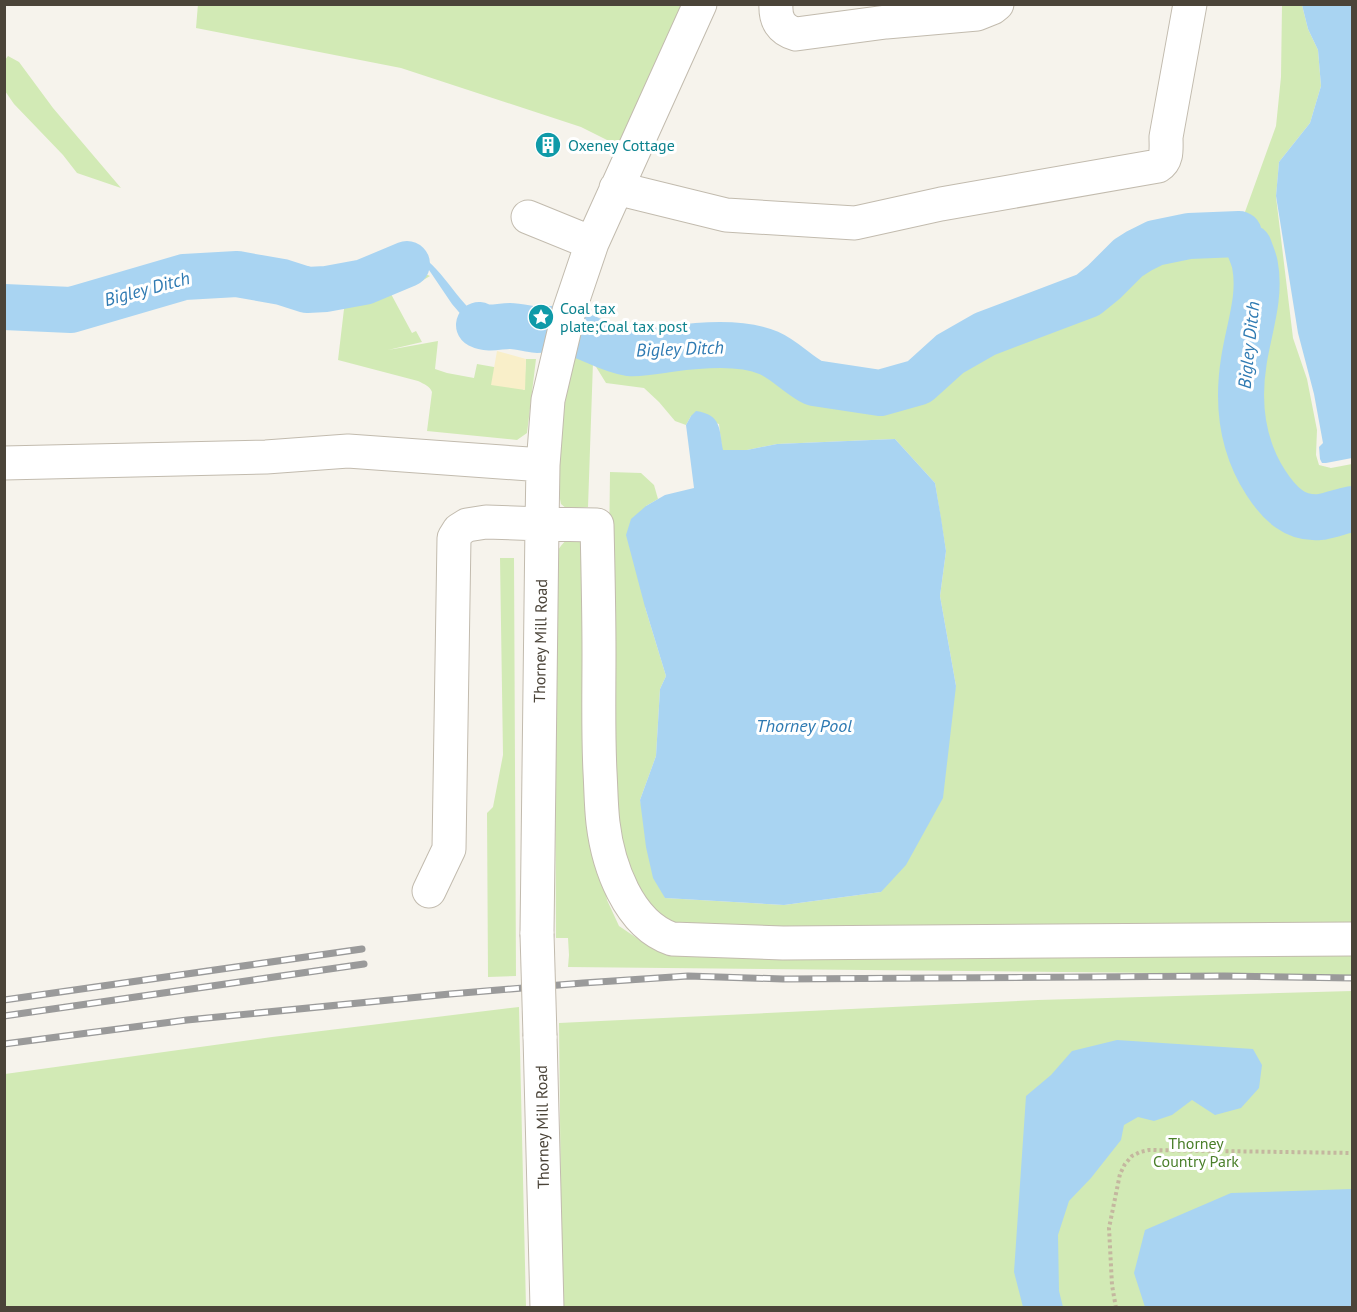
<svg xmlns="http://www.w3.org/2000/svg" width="1357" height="1312" viewBox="0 0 1357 1312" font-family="'PT Sans',sans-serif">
	<rect width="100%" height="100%" fill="#f6f3ec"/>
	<!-- green -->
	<path fill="#d2eab5" d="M 198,4 L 692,5 L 629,151 L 581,127 L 401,68 L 196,28 Z
		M 1282,5 L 1302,5 L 1308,29 L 1318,50 L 1321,86 L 1310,123 L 1279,162 L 1276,197 L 1293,338 L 1307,379 L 1317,430 L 1316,455 L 1319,465 L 1331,468 L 1352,464 L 1352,497 L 1339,505 L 1320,506 L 1295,504 L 1280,488 L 1262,458 L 1245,401 L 1263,285 L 1259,257 L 1241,223 L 1276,126 L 1281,77 Z
		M 8,56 L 19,62 L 53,108 L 121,188 L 77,173 L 63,155 L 14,104 L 5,91 L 5,60 Z
		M 1236,238 L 1246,249 L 1251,265 L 1251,292 L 1237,374 L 1238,426 L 1247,457 L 1270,500 L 1285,513 L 1303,523 L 1325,523 L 1352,514 L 1352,929 L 673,936 L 640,897 L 618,832 L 609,551 L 610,472 L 641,473 L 654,485 L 658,499 L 646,506 L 645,607 L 666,676 L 660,689 L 656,756 L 640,800 L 665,898 L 784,905 L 881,892 L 956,686 L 940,596 L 946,551 L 935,483 L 895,439 L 777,444 L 747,450 L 722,450 L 719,424 L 691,416 L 686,425 L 675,421 L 659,402 L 644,388 L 606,383 L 593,362 L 588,507 L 567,509 L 561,504 L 558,489 L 560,444 L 568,378 L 576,342 L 593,346 L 631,361 L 665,354 L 715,350 L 753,355 L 775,362 L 804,384 L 827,393 L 860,382 L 886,385 L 929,374 L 948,358 L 953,364 L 991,340 L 1084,303 L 1093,298 L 1118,275 L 1174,245 L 1195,243 L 1217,245 Z
		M 413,268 L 430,276 L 415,285 L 412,282 L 391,294 L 412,333 L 416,331 L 422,342 L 388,350 L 438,341 L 435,369 L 447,373 L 474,378 L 477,364 L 494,367 L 524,390 L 526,359 L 536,359 L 527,433 L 517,440 L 427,431 L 432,392 C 430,386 424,384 418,381 L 338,360 L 346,292 L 362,293 L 384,284 L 389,277 Z
		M 573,536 L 585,543 L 597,843 L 607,900 L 619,926 L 656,951 L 1352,945 L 1352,975 L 568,967 L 569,955 L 568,938 L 556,938 L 554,558 C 559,548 562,542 573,536 Z
		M 500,558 L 514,558 L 516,976 L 488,977 L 487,813 L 493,807 L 503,755 Z
		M 1352,991 L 1352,1307 L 562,1307 L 559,1023 L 1038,1000 Z
		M 519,1007 L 526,1307 L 5,1307 L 5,1074 L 272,1037 Z"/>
	<!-- sand -->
	<path fill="#f9efc9" d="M 497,351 L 526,359 L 525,390 L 491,385 Z"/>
	<!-- water -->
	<path fill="#a9d4f2" d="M 1302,5 L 1352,5 L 1352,458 L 1326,463 L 1322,463 L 1320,459 L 1319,447 L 1323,443 L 1314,394 L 1298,333 L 1276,196 L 1279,162 L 1310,123 L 1321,86 L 1318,50 L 1308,29 Z
		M 424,258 C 446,273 467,318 491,322 C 499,324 507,321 515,321 C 526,322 530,325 543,323 L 539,338 L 518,333 L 495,332 L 472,326 L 464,318 L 452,304 L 429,270 L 421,268 L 413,268 L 389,277 L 379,288 L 362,293 L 346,292 L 347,280 L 362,274 L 390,268 L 410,260 Z
		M 696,411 C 722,415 719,429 723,450 L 747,450 L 777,444 L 895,439 L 935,483 L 941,518 L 946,551 L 940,596 L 956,686 L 943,798 L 906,865 L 881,892 L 784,905 L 665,898 L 653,878 L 646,847 L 640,800 L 656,756 L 660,689 L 666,676 L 645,607 L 626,535 L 631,519 L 646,506 L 665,495 L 694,488 L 686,425 L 691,416 Z
		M 1117,1040 L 1253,1049 L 1262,1065 L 1259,1088 L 1241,1108 L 1215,1115 L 1192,1100 L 1172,1115 L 1154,1121 L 1138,1117 L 1124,1125 L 1121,1140 L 1091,1178 L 1069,1201 L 1058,1235 L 1059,1291 L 1063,1307 L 1023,1307 L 1014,1272 L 1026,1096 L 1051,1075 L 1072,1051 Z
		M 1352,1189 L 1352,1307 L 1145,1307 L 1134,1273 L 1145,1230 L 1231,1193 Z"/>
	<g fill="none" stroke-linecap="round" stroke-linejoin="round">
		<!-- stream -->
		<path stroke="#a9d4f2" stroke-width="8" d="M 1239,234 L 1249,247"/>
		<!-- river -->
		<path stroke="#a9d4f2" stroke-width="46" d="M 1249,247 C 1251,253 1254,259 1255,265 C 1261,297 1249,328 1244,360 C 1237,403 1242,446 1266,483 C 1279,503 1295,520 1321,517 C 1332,515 1342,511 1352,509
			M 4,307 L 71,310 L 184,277 L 237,274 L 282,282 L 307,290 L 326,289 L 364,282 L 407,264
			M 479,325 C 489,330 499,326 510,326 C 519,326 528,329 537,330 C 545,330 553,328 560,329 C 584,333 604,349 629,353 C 642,354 656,351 670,349 C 699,345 741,341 769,353 C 785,360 798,375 814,383 L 880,393 L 919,382 L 950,354 L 985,334 L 1088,295 L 1104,282 L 1128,258 L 1139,251 L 1155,243 L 1189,236 L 1239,234"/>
		<!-- minor casing -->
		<g stroke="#c2bbae" stroke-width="35">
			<path id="minor" d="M 776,4 C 775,20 781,30 796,34 L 886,22 L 977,14 L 992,8 L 997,4
				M 616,188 L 726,215 L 855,223 L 941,204 L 1158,166 C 1168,160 1166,148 1166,137 L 1190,4
				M 528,217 L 592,243
				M 4,463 L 266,457 L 348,451 L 543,465
				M 429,891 L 449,849 L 454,538 L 459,530 L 467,525 L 486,522 L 542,524 L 597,525 C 598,568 599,611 599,653 C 599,693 598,733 600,772 C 601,789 601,806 603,823 C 608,865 628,924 672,939 L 783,943 L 1352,939
				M 537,934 L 542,524 L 543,465 L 548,400 L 569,311 L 592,243 L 700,4
				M 540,1036 L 547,1308"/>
		</g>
		<!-- path -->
		<path stroke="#c4b79f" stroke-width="4" stroke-dasharray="3 3" stroke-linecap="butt" d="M 1116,1308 L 1112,1285 L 1109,1228 L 1120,1174 L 1125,1164 L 1132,1156 L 1140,1152 L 1149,1150 L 1352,1153"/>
		<!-- minor -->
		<use href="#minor" stroke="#fff" stroke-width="33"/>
		<!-- rail casing -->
		<g stroke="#9a9a9a" stroke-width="7">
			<path id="rail" d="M 4,1000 L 362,949
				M 4,1016 L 364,964
				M 4,1044 L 187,1020 L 450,994 L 583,983 L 688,976 L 783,979 L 1224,976 L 1352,978"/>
		</g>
		<!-- rail -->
		<use href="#rail" stroke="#fff" stroke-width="4.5" stroke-dasharray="14" stroke-linecap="butt"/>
		<!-- minor-bridge casing -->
		<g stroke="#c2bbae" stroke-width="35" stroke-linecap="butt">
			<path id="minor-bridge" d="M 537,934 L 540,1036"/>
		</g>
		<!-- minor-bridge -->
		<use href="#minor-bridge" stroke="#fff" stroke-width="33"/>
	</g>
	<!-- icons -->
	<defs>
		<g id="building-disc" transform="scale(1.35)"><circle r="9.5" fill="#0f9aa8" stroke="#fff"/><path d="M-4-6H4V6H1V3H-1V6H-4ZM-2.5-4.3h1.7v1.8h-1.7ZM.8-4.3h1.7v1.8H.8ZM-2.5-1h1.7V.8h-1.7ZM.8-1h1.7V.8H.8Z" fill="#fff"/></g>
		<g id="sight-disc" transform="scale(1.35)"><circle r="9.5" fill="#0f9aa8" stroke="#fff"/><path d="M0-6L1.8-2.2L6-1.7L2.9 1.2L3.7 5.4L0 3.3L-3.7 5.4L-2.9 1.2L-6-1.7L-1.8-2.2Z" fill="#fff"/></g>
	</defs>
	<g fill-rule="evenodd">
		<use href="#building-disc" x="548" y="145"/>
		<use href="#sight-disc" x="541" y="317"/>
	</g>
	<g text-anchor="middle" stroke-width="6" stroke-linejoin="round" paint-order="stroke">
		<!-- culture labels -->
		<g font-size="16" fill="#0d838f" stroke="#fff" text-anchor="start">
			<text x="568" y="151">Oxeney Cottage</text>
			<text x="560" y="314">Coal tax<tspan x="560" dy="18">plate;Coal tax post</tspan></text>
		</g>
		<!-- street labels -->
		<g font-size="16" fill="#4b4439" stroke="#fff">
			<text transform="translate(540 641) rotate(-89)" y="6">Thorney Mill Road</text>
			<text transform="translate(542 1127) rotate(-91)" y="6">Thorney Mill Road</text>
		</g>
		<!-- park labels -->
		<g font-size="16" fill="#4a7f2a" stroke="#fff">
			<text x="1196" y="1149">Thorney<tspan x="1196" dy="18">Country Park</tspan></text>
		</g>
		<!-- water labels -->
		<g font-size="18" font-style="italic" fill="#2e7ab2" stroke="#fff">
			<text transform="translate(147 289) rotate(-15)" y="6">Bigley Ditch</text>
			<text transform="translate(1249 345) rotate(-84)" y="6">Bigley Ditch</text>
			<text transform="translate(680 349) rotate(-2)" y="6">Bigley Ditch</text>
			<text x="804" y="732">Thorney Pool</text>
		</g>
	</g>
	<!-- border -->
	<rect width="1357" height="1312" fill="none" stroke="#4b4439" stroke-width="12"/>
</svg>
